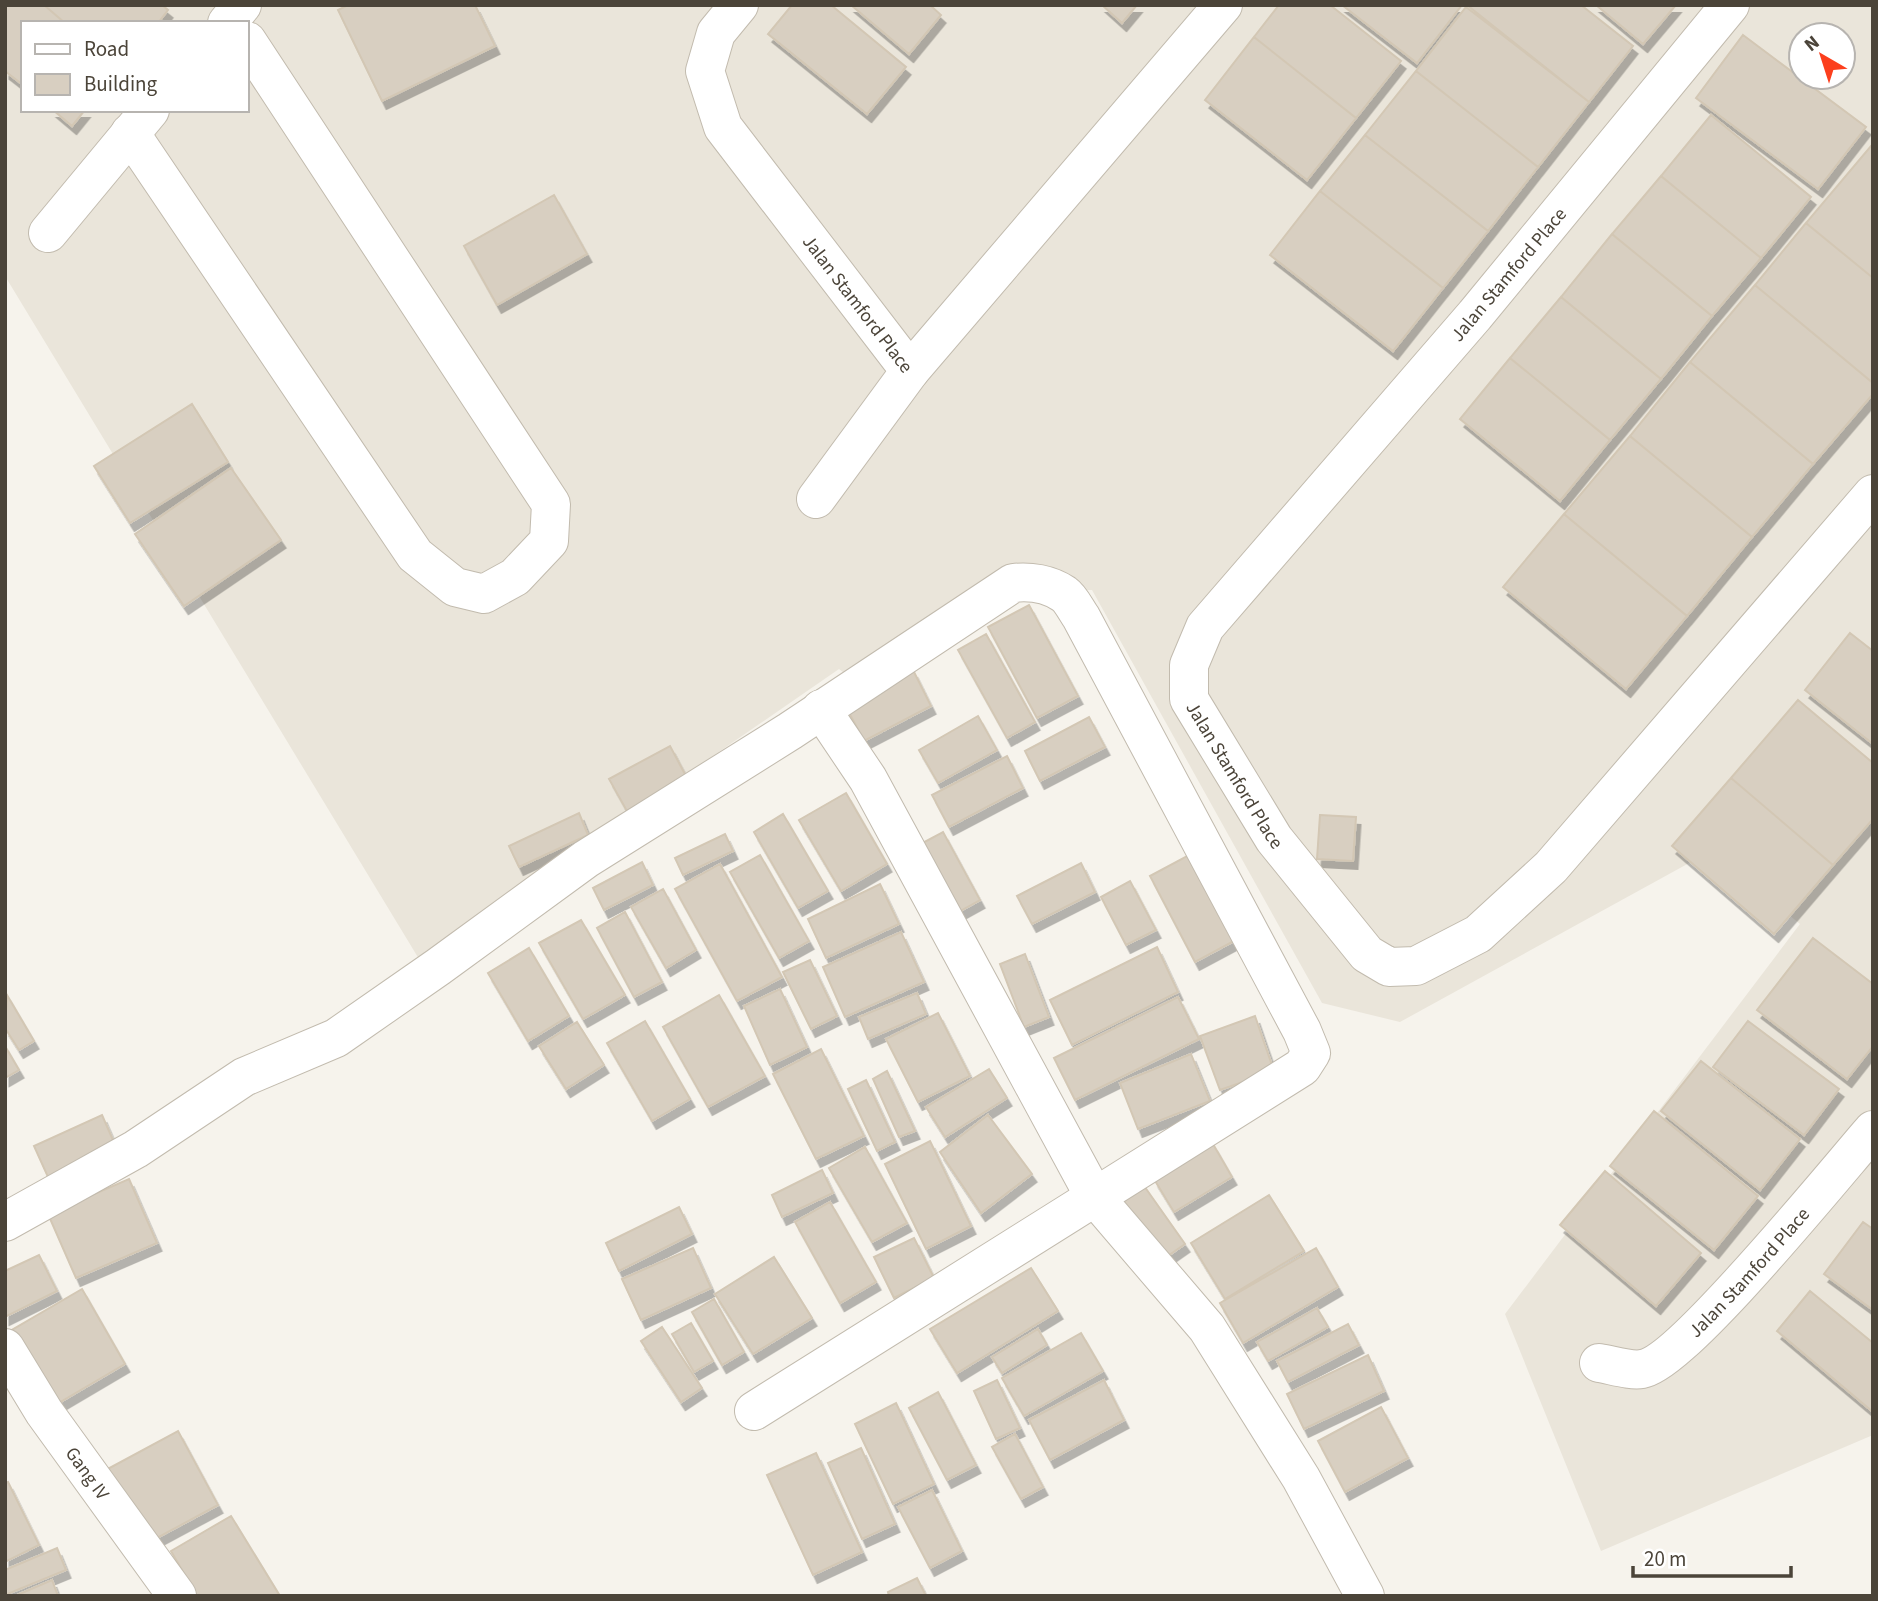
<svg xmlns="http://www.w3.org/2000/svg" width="1878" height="1601" viewBox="0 0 1878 1601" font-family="'Source Sans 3',sans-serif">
	<defs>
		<filter id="shadow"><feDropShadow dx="4.5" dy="8" stdDeviation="0" flood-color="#0004"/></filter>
	</defs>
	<rect width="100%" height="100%" fill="#f6f3ec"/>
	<!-- residential -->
	<path fill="#eae5da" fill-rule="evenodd" d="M 5,5 L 1873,5 L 1873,1435 L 1601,1551 L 1505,1314 L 1800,924 L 1711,851 L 1400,1022 L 1322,1003 L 1092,590 L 1010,591 L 867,691 L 839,669 L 419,959 L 5,276 ZM 23,23 L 247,23 L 247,110 L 23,110 ZM 1801,35 L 1843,35 L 1843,77 L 1801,77 Z"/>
	<!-- building -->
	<path fill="#d8cfc1" stroke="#d3c7b4" stroke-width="2" filter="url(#shadow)" d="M 5,5 L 44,5 L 65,23 L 23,23 L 23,85 L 5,71 Z
		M 44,5 L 162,5 L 168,10 L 158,23 L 65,23 Z
		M 348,5 L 475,5 L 495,46 L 382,101 L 338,10 Z
		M 792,5 L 831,5 L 906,67 L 867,114 L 768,34 Z
		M 851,5 L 930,5 L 941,15 L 909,54 Z
		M 1102,5 L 1137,5 L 1122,23 Z
		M 1279,5 L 1330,5 L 1401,61 L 1356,118 L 1254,37 Z
		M 1342,5 L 1462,5 L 1417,63 Z
		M 1467,5 L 1581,5 L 1633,46 L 1589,102 Z
		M 1596,5 L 1676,5 L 1643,44 Z
		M 1466,7 L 1589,102 L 1538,167 L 1416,71 Z
		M 1743,35 L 1866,127 L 1818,189 L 1696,98 Z
		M 1254,37 L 1356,118 L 1307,180 L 1205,100 Z
		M 1416,71 L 1538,167 L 1488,231 L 1365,135 Z
		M 53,110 L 85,110 L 72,126 Z
		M 1711,115 L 1811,197 L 1761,258 L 1661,176 Z
		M 1365,135 L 1488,231 L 1443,288 L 1320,191 Z
		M 1871,146 L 1873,147 L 1873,278 L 1806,223 Z
		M 1661,176 L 1761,258 L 1712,316 L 1612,234 Z
		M 1320,191 L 1443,288 L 1393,351 L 1270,255 Z
		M 554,195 L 587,254 L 497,305 L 464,246 Z
		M 1806,223 L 1873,278 L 1873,383 L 1755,285 Z
		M 1612,234 L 1712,316 L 1661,379 L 1561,297 Z
		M 1755,285 L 1873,383 L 1873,394 L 1813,464 L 1690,362 Z
		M 1561,297 L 1661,379 L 1610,440 L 1510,358 Z
		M 1510,358 L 1610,440 L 1560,501 L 1460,419 Z
		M 1690,362 L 1813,464 L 1752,537 L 1630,436 Z
		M 192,404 L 228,462 L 130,523 L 94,466 Z
		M 1630,436 L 1752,537 L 1687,616 L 1564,514 Z
		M 231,468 L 281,540 L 184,606 L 135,534 Z
		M 1564,514 L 1687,616 L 1626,689 L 1503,587 Z
		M 1029,605 L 1078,696 L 1037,718 L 988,627 Z
		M 1850,633 L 1873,651 L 1873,744 L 1805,690 Z
		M 986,634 L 1035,722 L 1007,738 L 958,650 Z
		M 913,670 L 931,706 L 864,741 L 845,705 Z
		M 1798,700 L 1873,763 L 1873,819 L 1833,865 L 1731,778 Z
		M 978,716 L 997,750 L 938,783 L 919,750 Z
		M 1089,717 L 1105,747 L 1040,781 L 1025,751 Z
		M 670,746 L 687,778 L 627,811 L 609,779 Z
		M 1007,756 L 1023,788 L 949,827 L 932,795 Z
		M 1731,778 L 1833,865 L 1774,934 L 1672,846 Z
		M 846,793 L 887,864 L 841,891 L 799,820 Z
		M 579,813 L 588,835 L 519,867 L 509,846 Z
		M 783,814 L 828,891 L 798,908 L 754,832 Z
		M 1320,815 L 1356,817 L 1353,861 L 1317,859 Z
		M 943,832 L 980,900 L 955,914 L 917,846 Z
		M 725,834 L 733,851 L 683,875 L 675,858 Z
		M 760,855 L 809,941 L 779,958 L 730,872 Z
		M 1189,855 L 1234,941 L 1195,962 L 1150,876 Z
		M 642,862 L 653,885 L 604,910 L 593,888 Z
		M 1081,863 L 1095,892 L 1032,924 L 1017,896 Z
		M 720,864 L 782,977 L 737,1001 L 675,889 Z
		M 1130,881 L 1156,930 L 1126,945 L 1101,897 Z
		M 880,884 L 899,924 L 826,958 L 808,919 Z
		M 663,889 L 696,950 L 666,968 L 631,907 Z
		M 625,912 L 662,982 L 634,997 L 597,928 Z
		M 581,920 L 625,995 L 583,1019 L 539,943 Z
		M 901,932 L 924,982 L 845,1017 L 823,967 Z
		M 1813,938 L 1873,984 L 1873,1046 L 1847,1079 L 1757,1010 Z
		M 1157,947 L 1178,992 L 1072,1045 L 1050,1000 Z
		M 529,948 L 569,1016 L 528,1041 L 488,973 Z
		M 1025,954 L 1049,1017 L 1024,1027 L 1000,964 Z
		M 810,960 L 837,1016 L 811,1029 L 783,972 Z
		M 780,989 L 807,1047 L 770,1065 L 744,1006 Z
		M 917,993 L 926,1014 L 868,1039 L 859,1017 Z
		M 7,995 L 34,1041 L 19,1050 L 5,1028 Z
		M 719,995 L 765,1076 L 708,1107 L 663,1027 Z
		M 1178,997 L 1199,1039 L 1075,1100 L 1054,1058 Z
		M 938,1013 L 970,1076 L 918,1102 L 886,1039 Z
		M 1255,1016 L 1274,1071 L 1220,1090 L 1200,1036 Z
		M 645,1021 L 690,1099 L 652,1121 L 607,1043 Z
		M 1748,1021 L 1839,1089 L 1804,1135 L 1713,1067 Z
		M 577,1022 L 604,1065 L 566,1089 L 539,1046 Z
		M 5,1046 L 19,1070 L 5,1078 Z
		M 821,1049 L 864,1136 L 816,1159 L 773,1074 Z
		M 1191,1054 L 1210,1101 L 1138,1129 L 1120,1083 Z
		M 1701,1061 L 1800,1139 L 1760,1190 L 1661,1111 Z
		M 989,1069 L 1007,1098 L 945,1137 L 926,1107 Z
		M 887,1071 L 915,1131 L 899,1137 L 873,1079 Z
		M 866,1080 L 895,1142 L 877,1151 L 848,1089 Z
		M 1654,1111 L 1758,1196 L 1714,1250 L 1610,1166 Z
		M 102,1115 L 116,1147 L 48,1177 L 34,1146 Z
		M 988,1115 L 1032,1174 L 981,1213 L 940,1152 Z
		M 930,1141 L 971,1226 L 926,1249 L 885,1164 Z
		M 1213,1144 L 1232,1177 L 1174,1212 L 1154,1179 Z
		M 865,1147 L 907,1223 L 872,1242 L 829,1168 Z
		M 822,1170 L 833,1193 L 782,1217 L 772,1195 Z
		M 1605,1171 L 1701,1253 L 1656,1306 L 1560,1225 Z
		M 129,1179 L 157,1243 L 76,1278 L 48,1214 Z
		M 1142,1183 L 1185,1244 L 1162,1260 L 1120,1199 Z
		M 1269,1195 L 1304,1251 L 1225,1299 L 1191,1243 Z
		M 830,1202 L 876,1282 L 840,1303 L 795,1222 Z
		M 679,1207 L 692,1234 L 619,1271 L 606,1243 Z
		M 1863,1222 L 1873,1229 L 1873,1310 L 1824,1274 Z
		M 914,1238 L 934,1278 L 894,1298 L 874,1257 Z
		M 693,1248 L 711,1288 L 641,1320 L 622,1279 Z
		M 1316,1248 L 1338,1287 L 1243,1343 L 1220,1303 Z
		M 39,1255 L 57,1291 L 5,1317 L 5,1271 Z
		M 774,1257 L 812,1318 L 753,1354 L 715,1294 Z
		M 1031,1268 L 1058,1311 L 957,1373 L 930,1329 Z
		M 82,1289 L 125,1364 L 45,1411 L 5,1334 Z
		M 1810,1291 L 1873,1343 L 1873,1412 L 1777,1331 Z
		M 714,1299 L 744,1352 L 722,1365 L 692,1312 Z
		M 1317,1308 L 1328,1327 L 1268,1361 L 1257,1342 Z
		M 691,1323 L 713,1361 L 694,1372 L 672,1334 Z
		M 1348,1324 L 1359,1345 L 1288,1382 L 1277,1361 Z
		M 662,1327 L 702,1388 L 681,1402 L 641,1341 Z
		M 1038,1329 L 1047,1345 L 1002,1373 L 992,1357 Z
		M 1081,1333 L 1103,1371 L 1024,1416 L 1002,1378 Z
		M 1368,1355 L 1384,1391 L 1304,1429 L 1287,1394 Z
		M 997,1380 L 1020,1428 L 996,1439 L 974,1391 Z
		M 1104,1380 L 1124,1420 L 1050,1460 L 1029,1420 Z
		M 938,1392 L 976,1465 L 947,1480 L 909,1408 Z
		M 896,1403 L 934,1484 L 893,1504 L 855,1424 Z
		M 1381,1407 L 1408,1458 L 1345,1492 L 1318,1441 Z
		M 178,1431 L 218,1505 L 144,1545 L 104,1471 Z
		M 1015,1434 L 1043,1487 L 1021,1499 L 992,1447 Z
		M 861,1448 L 895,1524 L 862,1539 L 828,1463 Z
		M 816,1453 L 862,1552 L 813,1575 L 767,1475 Z
		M 8,1482 L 39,1545 L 5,1562 L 5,1483 Z
		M 932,1490 L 962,1551 L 930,1568 L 898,1507 Z
		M 231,1516 L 280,1596 L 197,1596 L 171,1551 Z
		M 57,1548 L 66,1570 L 5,1595 L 5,1570 Z
		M 917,1578 L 926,1596 L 889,1596 L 888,1592 Z
		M 52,1580 L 58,1596 L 15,1596 Z"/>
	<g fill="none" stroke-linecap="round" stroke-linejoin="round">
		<!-- minor casing -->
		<g stroke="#c2bbae" stroke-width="40">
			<g id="minor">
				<path id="s1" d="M 739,5 L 716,33 L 705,71 L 723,127 L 910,371 L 1223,5"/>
				<path id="s2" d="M 1730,5 L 1475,315 L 1205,627 L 1189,665 L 1189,699 L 1274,839 L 1367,954 L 1389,967 L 1416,966 L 1478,934 L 1551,867 L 1873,494"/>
				<path d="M 227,23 L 242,5"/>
				<path d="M 130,133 L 415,555 L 455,587 L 484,594 L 515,577 L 549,541 L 551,504 L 247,41"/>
				<path d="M 48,233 L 150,110"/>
				<path d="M 816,499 L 910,371"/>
				<path d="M 821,709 L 868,779 L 1094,1196 L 1207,1328 L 1301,1478 L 1365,1596"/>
				<path d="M 5,1222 L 136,1149 L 244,1077 L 336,1038 L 438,967 L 586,859 L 790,731 L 1013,583 C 1030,581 1049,584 1064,594 C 1071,599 1076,610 1081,617 L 1302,1031 L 1311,1053 L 1302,1067 L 754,1411"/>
				<path id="s3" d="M 5,1348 L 44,1412 L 177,1596"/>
				<path id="s4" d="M 1599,1363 C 1612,1365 1630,1371 1642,1369 C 1682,1363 1838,1170 1873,1130"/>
			</g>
		</g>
		<!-- minor -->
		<use href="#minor" stroke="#fff" stroke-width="38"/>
	</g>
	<g text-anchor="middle" stroke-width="5" stroke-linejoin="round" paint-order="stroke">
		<!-- street labels -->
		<g font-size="19" fill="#4b4439" stroke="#fff">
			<text transform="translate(1508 274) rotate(-50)" y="7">Jalan Stamford Place</text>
			<text dy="7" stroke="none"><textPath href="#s1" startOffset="357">Jalan Stamford Place</textPath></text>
			<text dy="7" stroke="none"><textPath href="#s2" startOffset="978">Jalan Stamford Place</textPath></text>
			<text dy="7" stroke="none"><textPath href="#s4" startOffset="189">Jalan Stamford Place</textPath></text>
			<text dy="7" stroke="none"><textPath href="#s3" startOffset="150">Gang IV</textPath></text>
		</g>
	</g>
	<!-- border -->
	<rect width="1878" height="1601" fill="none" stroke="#4b4439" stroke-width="14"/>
	<!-- legend -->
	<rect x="21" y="21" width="228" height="91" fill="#ffffff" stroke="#b7b4b0" stroke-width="2"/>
	<rect x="35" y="44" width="35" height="10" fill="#ffffff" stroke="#b7b4b0" stroke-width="2"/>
	<text x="84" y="56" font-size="21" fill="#4b4439">Road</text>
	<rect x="35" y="74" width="35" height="21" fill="#d8cfc1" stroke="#b7b4b0" stroke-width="2"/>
	<text x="84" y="91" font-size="21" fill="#4b4439">Building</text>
	<!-- north arrow -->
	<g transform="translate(1822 56) rotate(321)"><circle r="33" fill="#ffffff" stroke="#b7b4b0" stroke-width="2"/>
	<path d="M0-5L12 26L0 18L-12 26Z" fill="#fc3f1d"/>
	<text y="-10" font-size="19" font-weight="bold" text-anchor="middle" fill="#4b4439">N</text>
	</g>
	<!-- scale -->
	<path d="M1633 1566v10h158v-10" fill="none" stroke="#4b4439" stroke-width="3.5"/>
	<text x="1644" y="1566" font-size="21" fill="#4b4439" stroke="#ffffff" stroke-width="5" paint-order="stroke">20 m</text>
</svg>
